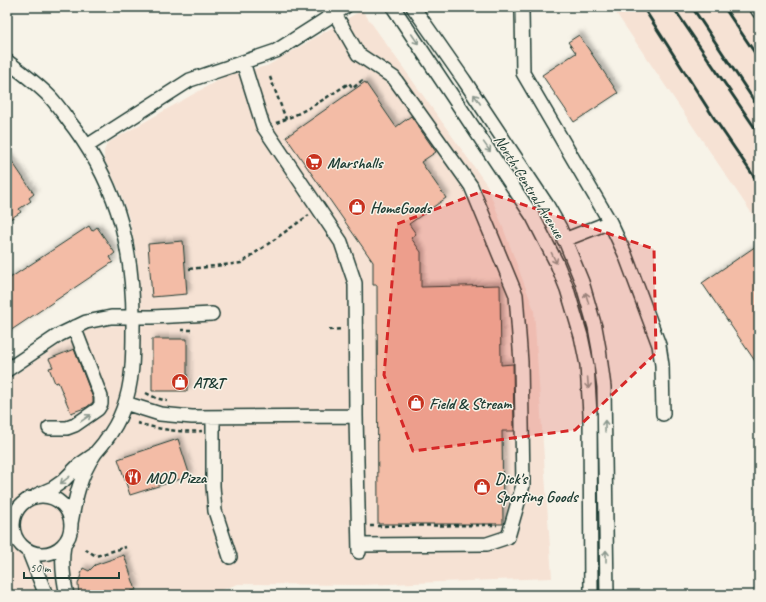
<svg xmlns="http://www.w3.org/2000/svg" width="766" height="602" viewBox="0 0 766 602" font-family="Caveat,sans-serif">
	<defs>
		<filter id="shadow"><feDropShadow dx="3.5" dy="-3.5" stdDeviation="2" flood-color="#0004"/></filter>
	</defs>
	<rect width="100%" height="100%" fill="#f7f3e8"/>
	<filter id="ink" filterUnits="userSpaceOnUse"><feTurbulence type="fractalNoise" baseFrequency=".025" numOctaves="2"/><feDisplacementMap in="SourceGraphic" scale="8" xChannelSelector="R" yChannelSelector="G"/><feConvolveMatrix kernelMatrix="1 2 1 2 8 2 1 2 1" color-interpolation-filters="sRGB"/></filter>
	<g filter="url(#ink)">
		<!-- built -->
		<path fill="#f6e2d4" d="M 612,7 L 759,7 L 759,224 Z
			M 362,10 L 487,185 L 534,310 L 552,578 L 361,585 L 238,584 L 208,595 L 7,595 L 7,380 L 65,341 L 87,330 L 107,326 L 141,324 L 137,257 L 129,218 L 120,192 L 104,159 L 104,151 L 107,144 L 111,141 L 227,75 L 267,66 Z"/>
		<!-- building -->
		<path fill="#f3bca6" stroke="#1f3d34" filter="url(#shadow)" d="M 579,35 L 618,93 L 574,122 L 542,75 L 576,53 L 568,42 Z
			M 365,82 L 396,127 L 411,116 L 436,152 L 421,162 L 446,198 L 409,224 L 416,234 L 411,238 L 421,252 L 421,287 L 500,285 L 501,365 L 513,364 L 514,431 L 502,431 L 503,524 L 378,524 L 377,285 L 373,285 L 373,262 L 286,137 Z
			M 7,154 L 34,194 L 29,198 L 31,201 L 19,209 L 21,212 L 7,221 Z
			M 89,226 L 92,231 L 97,227 L 115,253 L 110,257 L 113,262 L 7,333 L 7,280 Z
			M 183,241 L 187,294 L 152,297 L 148,244 Z
			M 759,244 L 759,367 L 702,283 Z
			M 152,339 L 187,339 L 187,391 L 152,391 Z
			M 74,349 L 93,398 L 93,402 L 87,407 L 71,413 L 58,382 L 55,383 L 49,368 L 53,367 L 49,359 Z
			M 178,439 L 190,476 L 130,495 L 118,459 Z
			M 124,555 L 136,590 L 131,591 L 132,595 L 79,595 L 78,584 L 83,568 L 89,571 L 95,565 Z"/>
		<g fill="none" stroke-linecap="round" stroke-linejoin="round">
			<!-- minor casing -->
			<g stroke="#1f3d34" stroke-width="16">
				<path id="minor" d="M 393,7 L 533,217 L 557,264 L 567,289 L 581,336 L 587,365 L 590,414 L 591,595
					M 413,7 L 464,80 L 547,205 L 560,228 L 582,282 L 595,327 L 599,349 L 604,387 L 607,595
					M 521,7 L 522,11 L 523,73 L 610,222 L 625,254 L 659,345 L 662,365 L 663,414
					M 756,7 L 759,12
					M 335,14 L 358,54 L 394,78 L 471,186 L 516,295 L 521,362 L 523,485 L 508,537 L 487,544 L 359,545
					M 7,61 C 22,73 38,84 51,98 C 60,108 67,119 75,129 C 120,191 134,253 133,328 C 133,355 133,383 123,409 C 119,420 112,432 105,441 C 102,446 97,450 94,455 C 80,475 75,500 71,523
					M 87,146 L 190,80 L 276,51 L 345,7
					M 564,240 L 610,222
					M 7,370 L 59,335 L 86,322 L 111,317 L 152,317 L 212,314
					M 125,403 L 160,414 L 192,417 L 356,416 L 355,283 L 341,242 L 263,126 L 243,62
					M 356,416 L 359,552
					M 213,417 L 213,486 L 215,511 L 230,557
					M 49,428 L 67,428 L 75,425 L 98,409 L 101,404 L 101,397 L 74,327
					M 37,495 L 53,488 L 63,481 L 79,465 L 92,456
					M13 525a29 29 0 1 1 58 0a29 29 0 1 1-58 0Z
					M 64,545 C 61,562 63,578 67,595
					M 29,552 L 46,595"/>
			</g>
			<!-- path -->
			<path stroke="#1f3d34" stroke-width="2.5" stroke-dasharray="4 3" stroke-linecap="butt" d="M 270,77 L 286,119
				M 276,123 C 303,113 325,99 349,83 L 353,88 L 364,79
				M 189,269 L 241,263 L 309,215
				M 181,330 L 191,330
				M 329,330 L 343,329
				M 146,393 L 156,398 L 167,401
				M 137,423 C 158,429 180,433 202,431
				M 370,526 L 497,525
				M 85,549 L 96,556 L 126,547"/>
			<!-- minor -->
			<use href="#minor" stroke="#f7f3e8" stroke-width="13"/>
			<!-- rail -->
			<path stroke="#1f3d34" stroke-width="3" d="M 643,7 L 714,118 L 759,184
				M 673,7 L 759,134
				M 692,7 L 759,108
				M 724,7 L 759,59"/>
		</g>
		<!-- one-way arrows -->
		<defs><path id="oneway-shaft" d="M-6 0H5M1.5-3L5.5 0L1.5 3" fill="none" stroke-width="1.6" stroke-linecap="round" stroke-linejoin="round"/></defs>
		<g stroke="#8b988e">
			<use href="#oneway-shaft" transform="translate(415 39) rotate(56)"/>
			<use href="#oneway-shaft" transform="translate(477 99) rotate(-124)"/>
			<use href="#oneway-shaft" transform="translate(487 147) rotate(55)"/>
			<use href="#oneway-shaft" transform="translate(554 258) rotate(64)"/>
			<use href="#oneway-shaft" transform="translate(587 298) rotate(-107)"/>
			<use href="#oneway-shaft" transform="translate(588 383) rotate(86)"/>
			<use href="#oneway-shaft" transform="translate(86 418) rotate(-35)"/>
			<use href="#oneway-shaft" transform="translate(605 426) rotate(-91)"/>
			<use href="#oneway-shaft" transform="translate(65 480) rotate(142)"/>
			<use href="#oneway-shaft" transform="translate(606 556) rotate(-90)"/>
		</g>
	</g>
	<!-- marked area -->
	<path fill="#d62828" fill-opacity="0.2" stroke="#d62828" stroke-width="3" stroke-dasharray="8 5" stroke-linejoin="round" d="M 483,191 L 654,249 L 656,353 L 575,430 L 413,451 L 384,375 L 397,224 Z"/>
	<!-- icons -->
	<defs>
		<g id="supermarket-disc" transform="scale(0.9)"><circle r="9.5" fill="#c8321e" stroke="#f7f3e8"/><path d="M-6-5.5h2.5l.6 2H6L4.5 2H-2.5L-4.4-4H-6ZM-1.5 3.2a1.3 1.3 0 1 0 .1 0ZM3 3.2a1.3 1.3 0 1 0 .1 0Z" fill="#fff"/></g>
		<g id="shop-disc" transform="scale(0.9)"><circle r="9.5" fill="#c8321e" stroke="#f7f3e8"/><path d="M-5-2.5h2.3a2.7 3.5 0 0 1 5.4 0H5L5.5 6h-11ZM-1.5-2.5h3a1.5 2.3 0 0 0-3 0Z" fill="#fff"/></g>
		<g id="restaurant-disc" transform="scale(0.9)"><circle r="9.5" fill="#c8321e" stroke="#f7f3e8"/><path d="M-5-6h1v4h1v-4h1v4h1v-4h1v5L-1.5 .5V6h-2V.5L-5-1ZM5-6V6H3V1.5H1.5Q1.5-4 5-6Z" fill="#fff"/></g>
	</defs>
	<g fill-rule="evenodd">
		<use href="#supermarket-disc" x="314" y="162"/>
		<use href="#shop-disc" x="357" y="207"/>
		<use href="#shop-disc" x="180" y="382"/>
		<use href="#shop-disc" x="416" y="403"/>
		<use href="#restaurant-disc" x="133" y="477"/>
		<use href="#shop-disc" x="482" y="487"/>
	</g>
	<g text-anchor="middle" stroke-width="3" stroke-linejoin="round" paint-order="stroke">
		<!-- poi labels -->
		<g font-size="16" font-weight="bold" fill="#1f3d34" stroke="#f7f3e8" text-anchor="start">
			<text x="327" y="168">Marshalls</text>
			<text x="370" y="213">HomeGoods</text>
			<text x="193" y="388">AT&amp;T</text>
			<text x="429" y="409">Field &amp; Stream</text>
			<text x="146" y="483">MOD Pizza</text>
			<text x="495" y="484">Dick's<tspan x="495" dy="18">Sporting Goods</tspan></text>
		</g>
		<!-- street labels -->
		<g font-size="16" fill="#1f3d34" stroke="#f7f3e8">
			<text transform="translate(530 186) rotate(58)" y="6">North Central Avenue</text>
		</g>
	</g>
	<!-- margin -->
	<rect width="766" height="602" fill="none" stroke="#f7f3e8" stroke-width="24"/>
	<rect x="12" y="12" width="742" height="578" fill="none" stroke="#1f3d34" stroke-width="1.5" filter="url(#ink)"/>
	<!-- scale -->
	<path d="M24 572v6h95v-6" fill="none" stroke="#1f3d34" stroke-width="2"/>
	<text x="30" y="572" font-size="12" fill="#1f3d34" stroke="#f7f3e8" stroke-width="3" paint-order="stroke">50 m</text>
</svg>
